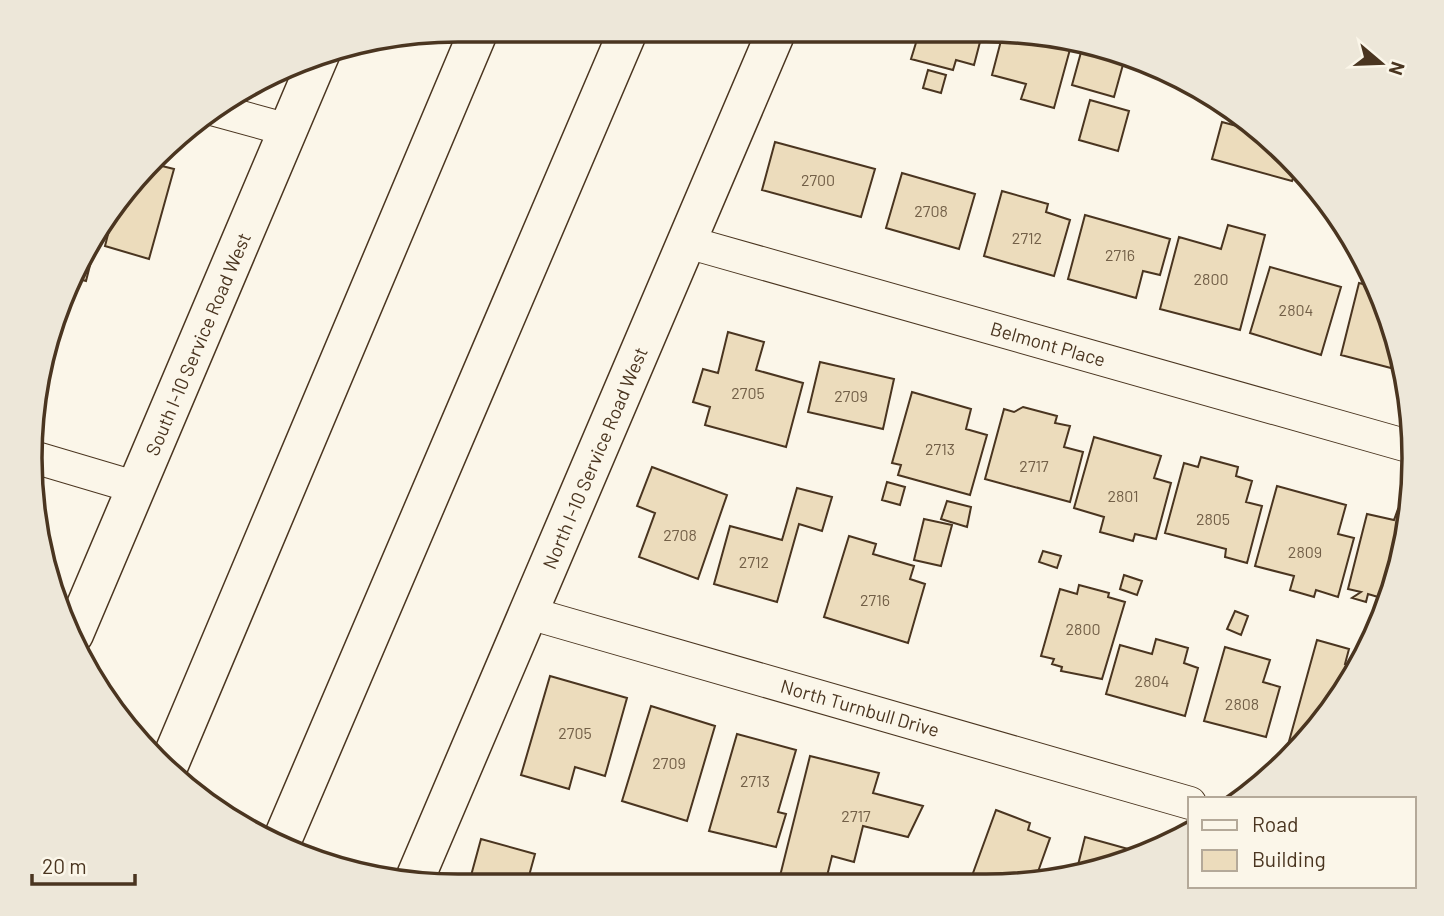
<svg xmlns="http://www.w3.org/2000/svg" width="1444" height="916" viewBox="0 0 1444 916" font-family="Barlow,sans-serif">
	<rect width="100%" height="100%" fill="#fbf6e9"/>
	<!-- building -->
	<path fill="#ecdcbc" stroke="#4a3520" stroke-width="2" d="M 919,33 L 964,33 L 962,38 L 980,42 L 974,65 L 956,60 L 953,70 L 911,59 Z
		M 1003,33 L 1041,33 L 1072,42 L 1054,108 L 1021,99 L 1026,84 L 992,75 Z
		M 1083,45 L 1150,62 L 1150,68 L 1124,61 L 1114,97 L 1072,85 Z
		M 928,70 L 946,75 L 941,93 L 923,88 Z
		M 1090,100 L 1129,111 L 1118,151 L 1079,140 Z
		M 1222,122 L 1259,132 L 1295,173 L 1292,181 L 1212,159 Z
		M 775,142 L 875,169 L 861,217 L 762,190 Z
		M 154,164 L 174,169 L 149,259 L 105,246 L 114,211 L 111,210 L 118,198 Z
		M 902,173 L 975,194 L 959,249 L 886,228 Z
		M 1002,191 L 1048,204 L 1046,212 L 1070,220 L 1054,276 L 984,256 Z
		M 1085,215 L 1170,239 L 1160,275 L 1143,271 L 1136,298 L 1068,279 Z
		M 1228,225 L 1265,235 L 1240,330 L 1160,309 L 1179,237 L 1221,249 Z
		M 98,234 L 86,281 L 75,278 Z
		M 1270,267 L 1341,287 L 1321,355 L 1250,333 Z
		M 1359,283 L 1371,286 L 1396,358 L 1391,368 L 1341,355 Z
		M 728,332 L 764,342 L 756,370 L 803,383 L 786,447 L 705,425 L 710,407 L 693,402 L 703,369 L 718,373 Z
		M 820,362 L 894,379 L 883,429 L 808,412 Z
		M 912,392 L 971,409 L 966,429 L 987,435 L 970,495 L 898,475 L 901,465 L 892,463 Z
		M 1023,407 L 1057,416 L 1055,423 L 1070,426 L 1064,447 L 1083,452 L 1070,502 L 985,479 L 1004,409 L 1014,412 Z
		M 1094,437 L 1161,456 L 1154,478 L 1171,483 L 1156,539 L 1135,534 L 1133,541 L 1100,532 L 1104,517 L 1074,508 Z
		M 1201,457 L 1238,467 L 1236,476 L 1252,481 L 1246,502 L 1262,506 L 1247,563 L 1225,557 L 1226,549 L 1165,533 L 1184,463 L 1198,467 Z
		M 652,467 L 727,495 L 698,579 L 639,557 L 655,513 L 637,506 Z
		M 887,482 L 905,487 L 900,505 L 882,500 Z
		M 1277,486 L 1346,505 L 1338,534 L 1354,538 L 1338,597 L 1316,590 L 1314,597 L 1290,590 L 1294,576 L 1255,566 Z
		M 797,488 L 832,497 L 822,531 L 799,524 L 777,602 L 714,584 L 730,526 L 782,540 Z
		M 947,501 L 971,507 L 967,527 L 941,519 Z
		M 1398,509 L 1403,510 L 1400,569 L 1385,599 L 1368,594 L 1366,602 L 1352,598 L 1361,592 L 1348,589 L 1367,514 L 1394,520 Z
		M 924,519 L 952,525 L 941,566 L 914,560 Z
		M 849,536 L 876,544 L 873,554 L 914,566 L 910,579 L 925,584 L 908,643 L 824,617 Z
		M 1043,551 L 1061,556 L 1057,568 L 1039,562 Z
		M 1124,575 L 1142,581 L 1137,595 L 1120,589 Z
		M 1079,585 L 1109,593 L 1108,597 L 1125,602 L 1102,679 L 1061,671 L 1062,667 L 1052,664 L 1054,659 L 1041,656 L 1060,589 L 1077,594 Z
		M 1235,611 L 1248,616 L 1241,635 L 1227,629 Z
		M 1156,639 L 1188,648 L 1184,663 L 1198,668 L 1185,716 L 1106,694 L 1120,645 L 1152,654 Z
		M 1317,640 L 1349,649 L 1345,664 L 1352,666 L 1326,719 L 1299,748 L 1288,745 Z
		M 1225,647 L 1270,660 L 1263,682 L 1280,687 L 1266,737 L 1204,721 Z
		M 550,676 L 627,698 L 605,776 L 575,767 L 569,789 L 521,775 Z
		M 651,706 L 715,726 L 687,821 L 622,801 Z
		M 737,734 L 796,750 L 778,812 L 786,814 L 776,847 L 709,831 Z
		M 810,756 L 879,773 L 873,793 L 923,806 L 908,837 L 863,826 L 854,862 L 832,856 L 825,884 L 778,884 Z
		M 996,810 L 1030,823 L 1028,830 L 1050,838 L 1035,880 L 1014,885 L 969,884 Z
		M 1085,837 L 1139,852 L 1077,869 Z
		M 481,839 L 535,854 L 527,883 L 469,883 Z"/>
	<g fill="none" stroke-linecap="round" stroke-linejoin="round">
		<!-- street casing -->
		<g stroke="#4a3520" stroke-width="34">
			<path id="street" d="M 212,109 L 288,130
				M 687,242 L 1408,446
				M 30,456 L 138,488
				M 529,613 L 1190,803"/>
		</g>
		<!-- secondary casing -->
		<g stroke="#4a3520" stroke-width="41">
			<path id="secondary" d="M 74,634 L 321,52
				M 413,883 L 776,32"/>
		</g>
		<!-- highway casing -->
		<g stroke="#4a3520" stroke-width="41">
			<path id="highway" d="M 168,767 L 479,30
				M 280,845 L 628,31"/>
		</g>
		<!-- street -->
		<use href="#street" stroke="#fbf6e9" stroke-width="32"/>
		<!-- secondary -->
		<use href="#secondary" stroke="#fbf6e9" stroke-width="38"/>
		<!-- highway -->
		<use href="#highway" stroke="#fbf6e9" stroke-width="38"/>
	</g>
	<g text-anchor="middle" stroke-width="5" stroke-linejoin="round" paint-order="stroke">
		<!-- number labels -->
		<g font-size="16" fill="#725f47">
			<text x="818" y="186">2700</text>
			<text x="931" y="217">2708</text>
			<text x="1027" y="244">2712</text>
			<text x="1120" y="261">2716</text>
			<text x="1211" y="285">2800</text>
			<text x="1296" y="316">2804</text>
			<text x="748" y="399">2705</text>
			<text x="851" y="402">2709</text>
			<text x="940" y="455">2713</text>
			<text x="1034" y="472">2717</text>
			<text x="1123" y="502">2801</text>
			<text x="1213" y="525">2805</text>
			<text x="680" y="541">2708</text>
			<text x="1305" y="558">2809</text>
			<text x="754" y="568">2712</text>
			<text x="875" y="606">2716</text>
			<text x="1083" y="635">2800</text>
			<text x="1152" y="687">2804</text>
			<text x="1242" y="710">2808</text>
			<text x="575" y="739">2705</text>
			<text x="669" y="769">2709</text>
			<text x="755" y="787">2713</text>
			<text x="856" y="822">2717</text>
		</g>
		<!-- street labels -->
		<g font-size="19" fill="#4a3520" stroke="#fbf6e9">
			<text transform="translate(198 344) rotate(-67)" y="7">South I-10 Service Road West</text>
			<text transform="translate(1048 344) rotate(16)" y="7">Belmont Place</text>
			<text transform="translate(595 458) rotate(-67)" y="7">North I-10 Service Road West</text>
			<text transform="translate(860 708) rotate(16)" y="7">North Turnbull Drive</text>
		</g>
	</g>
	<!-- crop -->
	<path d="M0 0H1444V916H0ZM458 42H986A416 416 0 0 1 1402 458V458A416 416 0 0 1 986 874H458A416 416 0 0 1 42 458V458A416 416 0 0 1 458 42Z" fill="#ede7d9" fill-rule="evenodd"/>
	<path fill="none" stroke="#4a3520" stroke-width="3.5" d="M458 42H986A416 416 0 0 1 1402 458V458A416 416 0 0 1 986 874H458A416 416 0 0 1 42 458V458A416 416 0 0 1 458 42Z"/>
	<!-- legend -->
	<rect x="1188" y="797" width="228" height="91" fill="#fbf6e9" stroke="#b4a999" stroke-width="2"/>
	<rect x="1202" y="820" width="35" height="10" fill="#fbf6e9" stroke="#b4a999" stroke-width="2"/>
	<text x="1252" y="832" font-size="21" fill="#4a3520">Road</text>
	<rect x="1202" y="850" width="35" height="21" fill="#ecdcbc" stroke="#b4a999" stroke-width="2"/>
	<text x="1252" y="867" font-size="21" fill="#4a3520">Building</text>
	<!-- north arrow -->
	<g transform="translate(1381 63) rotate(109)" stroke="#fbf6e9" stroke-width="5" paint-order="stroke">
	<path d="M0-5L12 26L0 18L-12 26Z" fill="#4a3520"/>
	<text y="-10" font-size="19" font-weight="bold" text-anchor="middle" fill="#4a3520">N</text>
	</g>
	<!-- scale -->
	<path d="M32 874v10h103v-10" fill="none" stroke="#4a3520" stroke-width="3.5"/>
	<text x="42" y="874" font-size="21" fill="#4a3520" stroke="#fbf6e9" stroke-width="5" paint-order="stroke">20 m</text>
</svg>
